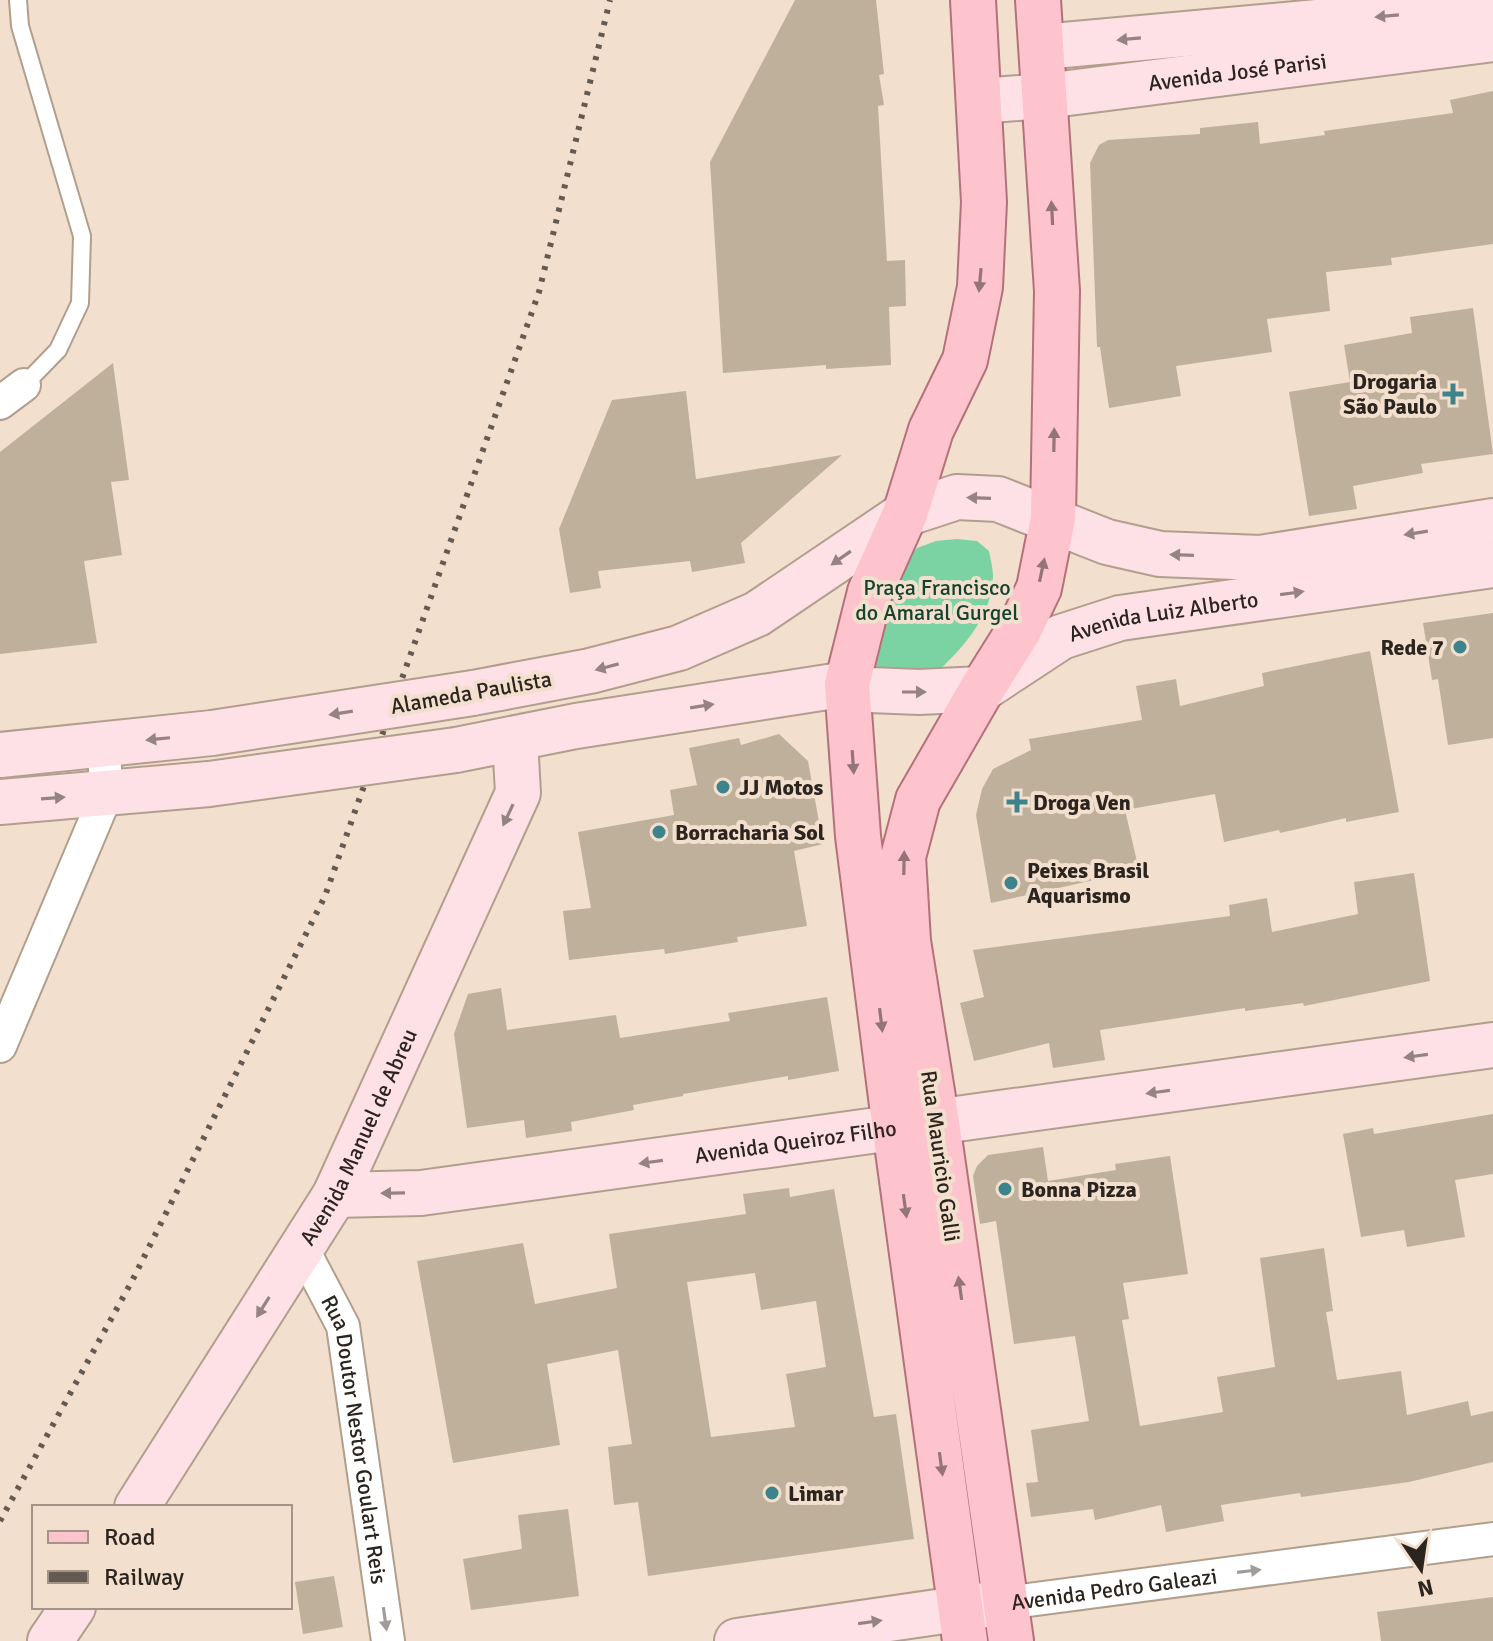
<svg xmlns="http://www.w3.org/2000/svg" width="1493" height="1641" viewBox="0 0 1493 1641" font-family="Signika,sans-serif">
	<rect width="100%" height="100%" fill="#f2dfcd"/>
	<!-- green -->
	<path fill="#7bd3a3" d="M 957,539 L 977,541 L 989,551 C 990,558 993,567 993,576 C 993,618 957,655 928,680 L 873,679 L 866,640 L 906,563 L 917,548 L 936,541 Z"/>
	<!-- building -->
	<path fill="#bfb09c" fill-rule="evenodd" d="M 795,0 L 876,0 L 884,74 L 879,75 L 884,105 L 878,106 L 887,261 L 905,260 L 906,306 L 889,307 L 891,365 L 826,369 L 826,365 L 723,373 L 710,162 Z
		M 1493,91 L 1493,244 L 1391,258 L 1392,265 L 1326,272 L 1330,311 L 1267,319 L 1272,352 L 1176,366 L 1181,396 L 1109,408 L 1100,347 L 1097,347 L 1090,163 L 1099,145 L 1108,140 L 1200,134 L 1200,128 L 1258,122 L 1260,144 L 1325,135 L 1324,131 L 1453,113 L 1450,100 Z
		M 1473,308 L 1493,454 L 1421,464 L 1423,473 L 1353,486 L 1357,509 L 1309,516 L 1289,392 L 1350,382 L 1344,345 L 1412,333 L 1410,317 Z
		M 113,363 L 129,480 L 111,482 L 122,555 L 84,561 L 97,643 L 0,654 L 0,452 Z
		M 686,391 L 696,479 L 842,455 L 741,543 L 745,563 L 692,572 L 690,561 L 598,571 L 601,588 L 570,593 L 559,529 L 612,400 Z
		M 1493,613 L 1493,738 L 1448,745 L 1438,679 L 1432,680 L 1423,623 Z
		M 1370,651 L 1399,812 L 1346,822 L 1346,818 L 1280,833 L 1279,830 L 1224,842 L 1215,794 L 1125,810 L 1139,870 L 991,903 L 976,815 L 982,789 L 993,769 L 1031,750 L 1029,739 L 1142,720 L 1136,686 L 1176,679 L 1180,706 L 1264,686 L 1262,673 Z
		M 779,734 L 808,761 L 823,844 L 794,851 L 807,926 L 737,937 L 738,942 L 665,954 L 664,949 L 569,960 L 563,911 L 591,908 L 578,832 L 674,815 L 670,790 L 697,785 L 689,748 L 739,738 L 741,745 Z
		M 1414,873 L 1430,981 L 1304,1006 L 1303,1003 L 1245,1011 L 1245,1008 L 1100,1030 L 1105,1060 L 1053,1068 L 1049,1043 L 974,1061 L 960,1003 L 984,997 L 973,950 L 1230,916 L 1229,905 L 1267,898 L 1272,932 L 1358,914 L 1354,882 Z
		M 501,988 L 507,1030 L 616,1015 L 620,1038 L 730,1021 L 728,1013 L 827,997 L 839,1071 L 788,1080 L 788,1076 L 683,1094 L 683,1096 L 633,1105 L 634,1110 L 571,1122 L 572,1131 L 526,1138 L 524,1120 L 467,1128 L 454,1034 L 468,994 Z
		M 1493,1114 L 1493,1174 L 1455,1180 L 1465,1237 L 1407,1247 L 1404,1230 L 1361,1237 L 1343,1134 L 1373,1128 L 1374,1134 Z
		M 1043,1147 L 1048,1181 L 1116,1170 L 1115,1164 L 1170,1156 L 1188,1274 L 1123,1283 L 1129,1319 L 1122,1320 L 1140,1426 L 1223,1412 L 1217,1377 L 1275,1367 L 1260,1258 L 1324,1248 L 1333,1311 L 1326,1312 L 1337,1380 L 1401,1371 L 1407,1415 L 1468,1401 L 1471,1416 L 1493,1411 L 1493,1462 L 1409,1482 L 1301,1497 L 1300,1493 L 1221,1505 L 1224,1521 L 1166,1532 L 1161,1505 L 1095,1520 L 1093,1509 L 1031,1517 L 1026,1483 L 1038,1482 L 1031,1430 L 1089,1421 L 1075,1336 L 1014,1344 L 996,1221 L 980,1224 L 973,1176 L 977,1166 L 988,1155 Z
		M 789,1188 L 790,1197 L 834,1189 L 874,1417 L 896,1414 L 914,1539 L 648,1576 L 638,1502 L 614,1505 L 608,1447 L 632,1444 L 618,1350 L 547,1364 L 560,1445 L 453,1463 L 417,1261 L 523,1243 L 535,1304 L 617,1288 L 609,1234 L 746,1214 L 743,1194 ZM 755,1273 L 761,1310 L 816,1301 L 826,1367 L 786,1374 L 795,1427 L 711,1437 L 687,1282 Z
		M 568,1509 L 579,1596 L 471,1610 L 463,1559 L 522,1549 L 518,1515 Z
		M 334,1576 L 343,1627 L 303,1634 L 295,1582 Z
		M 1493,1597 L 1493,1641 L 1381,1641 L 1377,1612 Z"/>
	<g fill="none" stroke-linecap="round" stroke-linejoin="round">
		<!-- lane casing -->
		<g stroke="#b19f8d" stroke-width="20">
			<path id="lane" d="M 18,0 L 20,26 L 82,236 L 80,303 L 58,350 L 24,385"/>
		</g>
		<!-- street casing -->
		<g stroke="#b19f8d" stroke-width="36">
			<g id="street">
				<path d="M 0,403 L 24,385"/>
				<path d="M 0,1046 L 106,795 L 104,744"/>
				<path id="s1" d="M 301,1246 L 343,1326 L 388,1641"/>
				<path id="s2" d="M 1005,1603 L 1493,1539"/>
			</g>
		</g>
		<!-- secondary casing -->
		<g stroke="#b19f8d" stroke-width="48">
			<g id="secondary">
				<path d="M 1042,47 L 1493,6"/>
				<path id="s3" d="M 979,101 L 1045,96 L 1493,39"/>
				<path d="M 473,693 L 590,671 L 679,648 L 757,614 L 905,514 L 957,497 L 998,499 L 1107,542 L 1160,554 L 1260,558 L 1493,521"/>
				<path id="s4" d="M 456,750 L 576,726 L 847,684 L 870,690 L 919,692 L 982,689 L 1061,637 L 1120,618 L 1493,565"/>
				<path d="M 0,755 L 212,733"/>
				<path d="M 0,802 L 209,784"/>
				<path id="s5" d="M 335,1195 L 421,1193 L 1493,1045"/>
				<path id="s6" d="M 137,1507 L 335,1195 L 518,793 L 515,740"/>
				<path d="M 50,1641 L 73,1607"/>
				<path d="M 737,1641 L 999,1603"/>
			</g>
		</g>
		<!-- primary casing -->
		<g stroke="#b3727a" stroke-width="48">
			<path id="primary" d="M 965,1641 L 895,1129 L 858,836 L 847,684 L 870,592 L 905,514 L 931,430 L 965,360 L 980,287 L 984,202 L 973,0
				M 1011,1641 L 937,1123 L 908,941 L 903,857 L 918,800 L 982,689 L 1019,630 L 1039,588 L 1053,518 L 1057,291 L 1038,0"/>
		</g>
		<!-- lane -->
		<use href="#lane" stroke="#fff" stroke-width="16"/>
		<!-- street -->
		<use href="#street" stroke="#fff" stroke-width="32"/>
		<!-- secondary -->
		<use href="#secondary" stroke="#fee1e6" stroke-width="44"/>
		<!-- primary -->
		<use href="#primary" stroke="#fdc4cd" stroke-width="44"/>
		<!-- rail -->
		<path stroke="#655a51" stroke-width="6" stroke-dasharray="4 8" stroke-linecap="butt" d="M 0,1521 L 132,1281 L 325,896 L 539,292 L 610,0"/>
		<!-- secondary-bridge casing -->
		<g stroke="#b19f8d" stroke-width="48" stroke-linecap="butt">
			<path id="secondary-bridge" d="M 212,733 L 473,693
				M 209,784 L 456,750"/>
		</g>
		<!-- secondary-bridge -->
		<use href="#secondary-bridge" stroke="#fee1e6" stroke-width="44"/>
	</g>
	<!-- one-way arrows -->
	<defs><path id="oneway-solid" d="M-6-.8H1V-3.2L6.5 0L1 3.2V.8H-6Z" transform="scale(2)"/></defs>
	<g fill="#958282">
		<use href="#oneway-solid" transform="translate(1387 16) rotate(175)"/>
		<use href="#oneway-solid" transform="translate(1129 39) rotate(175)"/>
		<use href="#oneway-solid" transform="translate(979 498) rotate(-178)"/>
		<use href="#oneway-solid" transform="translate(1416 533) rotate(171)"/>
		<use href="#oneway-solid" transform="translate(1182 555) rotate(-178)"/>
		<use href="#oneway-solid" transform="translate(841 558) rotate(145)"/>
		<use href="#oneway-solid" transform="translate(1292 593) rotate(-8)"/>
		<use href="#oneway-solid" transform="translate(607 667) rotate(165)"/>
		<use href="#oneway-solid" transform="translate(914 692)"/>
		<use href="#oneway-solid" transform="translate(702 706) rotate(-9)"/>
		<use href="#oneway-solid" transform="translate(341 713) rotate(171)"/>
		<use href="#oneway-solid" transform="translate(158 739) rotate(174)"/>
		<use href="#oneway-solid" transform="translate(53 798) rotate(-4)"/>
		<use href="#oneway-solid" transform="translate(508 815) rotate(115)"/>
		<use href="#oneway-solid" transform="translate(1416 1056) rotate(172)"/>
		<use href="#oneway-solid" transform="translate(1158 1092) rotate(172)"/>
		<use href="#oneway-solid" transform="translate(651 1162) rotate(172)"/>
		<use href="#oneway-solid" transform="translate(393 1193) rotate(179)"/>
		<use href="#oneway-solid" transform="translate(263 1307) rotate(122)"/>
		<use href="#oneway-solid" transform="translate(870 1622) rotate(-8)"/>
	</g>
	<g fill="#947476">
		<use href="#oneway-solid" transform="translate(1052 213) rotate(-93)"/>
		<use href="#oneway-solid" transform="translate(980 280) rotate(95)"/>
		<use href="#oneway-solid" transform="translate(1054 440) rotate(-89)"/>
		<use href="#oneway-solid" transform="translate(1042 570) rotate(-78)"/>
		<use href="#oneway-solid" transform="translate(853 762) rotate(86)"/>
		<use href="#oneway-solid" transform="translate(904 863) rotate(-89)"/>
		<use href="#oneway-solid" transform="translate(881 1020) rotate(83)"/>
		<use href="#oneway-solid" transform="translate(905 1206) rotate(82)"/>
		<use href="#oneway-solid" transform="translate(960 1288) rotate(-98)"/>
		<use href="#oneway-solid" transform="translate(941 1464) rotate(82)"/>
	</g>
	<g fill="#a09c9a">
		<use href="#oneway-solid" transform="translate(1249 1571) rotate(-7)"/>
		<use href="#oneway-solid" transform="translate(385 1619) rotate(82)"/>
	</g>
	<!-- markers -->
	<g fill="#3c838b" stroke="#f2dfcd" stroke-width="3">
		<path d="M1449 382h8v8h8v8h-8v8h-8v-8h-8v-8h8z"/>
		<circle cx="1460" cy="647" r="8"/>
		<circle cx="723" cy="787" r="8"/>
		<path d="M1013 790h8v8h8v8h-8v8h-8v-8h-8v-8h8z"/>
		<circle cx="659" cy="832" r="8"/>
		<circle cx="1011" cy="883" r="8"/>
		<circle cx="1005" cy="1189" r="8"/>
		<circle cx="772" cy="1493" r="8"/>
	</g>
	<g text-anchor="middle" stroke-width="8" stroke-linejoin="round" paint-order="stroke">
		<!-- street labels -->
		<g font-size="22" fill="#2c241e" stroke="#f2dfcd">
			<text dy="8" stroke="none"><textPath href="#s3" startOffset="260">Avenida José Parisi</textPath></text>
			<text dy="8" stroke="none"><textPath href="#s4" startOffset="732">Avenida Luiz Alberto</textPath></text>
			<text transform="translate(471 692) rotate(-10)" y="8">Alameda Paulista</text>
			<text dy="8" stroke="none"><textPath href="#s6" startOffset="432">Avenida Manuel de Abreu</textPath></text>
			<text dy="8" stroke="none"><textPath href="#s5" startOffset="464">Avenida Queiroz Filho</textPath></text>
			<text transform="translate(941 1156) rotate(82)" y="8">Rua Mauricio Galli</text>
			<text dy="8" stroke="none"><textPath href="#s1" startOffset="204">Rua Doutor Nestor Goulart Reis</textPath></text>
			<text dy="8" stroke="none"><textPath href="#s2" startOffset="110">Avenida Pedro Galeazi</textPath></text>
		</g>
		<!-- poi labels -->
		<g font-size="22" font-weight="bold" fill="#2c241e" stroke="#f2dfcd" text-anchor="start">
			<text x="1437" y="389" text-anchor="end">Drogaria<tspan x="1437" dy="25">São Paulo</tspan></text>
			<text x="1444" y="655" text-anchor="end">Rede 7</text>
			<text x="739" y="795">JJ Motos</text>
			<text x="1033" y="810">Droga Ven</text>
			<text x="675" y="840">Borracharia Sol</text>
			<text x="1027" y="878">Peixes Brasil<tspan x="1027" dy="25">Aquarismo</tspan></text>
			<text x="1021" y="1197">Bonna Pizza</text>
			<text x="788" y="1501">Limar</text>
		</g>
		<!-- park labels -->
		<g font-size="22" fill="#15422c" stroke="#f2dfcd">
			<text x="937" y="595">Praça Francisco<tspan x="937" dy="25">do Amaral Gurgel</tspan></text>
		</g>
	</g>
	<!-- legend -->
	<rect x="32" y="1505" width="260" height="104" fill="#f2dfcd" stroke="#a39487" stroke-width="2"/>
	<rect x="48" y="1531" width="40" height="12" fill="#fdc4cd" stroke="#a39487" stroke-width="2"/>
	<text x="104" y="1545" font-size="24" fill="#2c241e">Road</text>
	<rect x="48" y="1571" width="40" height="12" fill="#655a51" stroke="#a39487" stroke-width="2"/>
	<text x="104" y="1585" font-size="24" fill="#2c241e">Railway</text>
	<!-- north arrow -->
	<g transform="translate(1421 1569) rotate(167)" stroke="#f2dfcd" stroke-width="6" paint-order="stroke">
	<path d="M0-6L14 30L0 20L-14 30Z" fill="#2c241e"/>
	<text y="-12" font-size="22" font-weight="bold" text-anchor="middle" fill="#2c241e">N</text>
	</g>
</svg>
